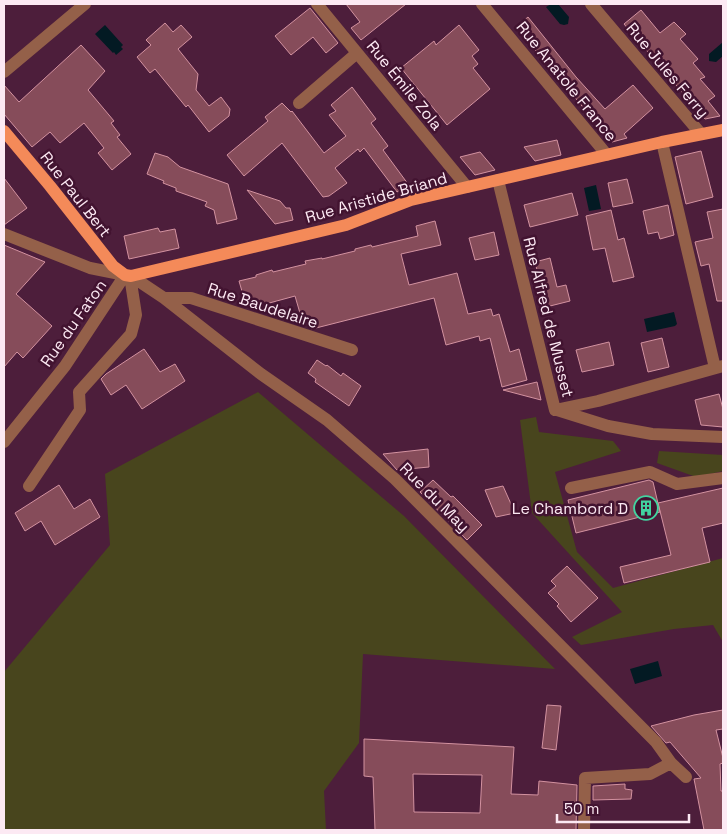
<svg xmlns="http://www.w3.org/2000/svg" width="727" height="834" viewBox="0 0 727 834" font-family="'Space Grotesk',sans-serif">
	<rect width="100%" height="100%" fill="#4d1e3b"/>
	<!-- green -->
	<path fill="#48451d" d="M 258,392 L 404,516 L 555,669 L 363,654 L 359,743 L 324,791 L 326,830 L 4,830 L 4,672 L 110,545 L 105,474 Z
		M 536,417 L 539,432 L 613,441 L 621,451 L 555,472 L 577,552 L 613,588 L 723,558 L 723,642 L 713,625 L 674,629 L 581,645 L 572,637 L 622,612 L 532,513 L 520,420 Z
		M 659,451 L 723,455 L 723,471 L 696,477 L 657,463 Z"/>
	<!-- water -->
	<path fill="#031a23" d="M 551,4 L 558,4 L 569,17 L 568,24 L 564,25 L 560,24 L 546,7 Z
		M 105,25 L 123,45 L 121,47 L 123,49 L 116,55 L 114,52 L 113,53 L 95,34 Z
		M 723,42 L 723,56 L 716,62 L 709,61 L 709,54 Z
		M 596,185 L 601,209 L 589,211 L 584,188 Z
		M 674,312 L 677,324 L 675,326 L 647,332 L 644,319 Z
		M 658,661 L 662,676 L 635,684 L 630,669 Z"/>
	<!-- building -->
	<path fill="#864c5a" stroke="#d392a0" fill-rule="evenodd" d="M 346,4 L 406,4 L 361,40 L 351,28 L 360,22 Z
		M 310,8 L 338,43 L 326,53 L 313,37 L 291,55 L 275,36 Z
		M 641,10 L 660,33 L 674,22 L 686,34 L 680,39 L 698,59 L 693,63 L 705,77 L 700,79 L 715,96 L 708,101 L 720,116 L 705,119 L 624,24 Z
		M 528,17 L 576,77 L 605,109 L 633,85 L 653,108 L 624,134 L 627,138 L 612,142 L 516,27 Z
		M 165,23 L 173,32 L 181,25 L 192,37 L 178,49 L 198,74 L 196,90 L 209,106 L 221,97 L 230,109 L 229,116 L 209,132 L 188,105 L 186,107 L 155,69 L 150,73 L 137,57 L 151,45 L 146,40 Z
		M 459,25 L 479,50 L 472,56 L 478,64 L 473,68 L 490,89 L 447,125 L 401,68 L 434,41 L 436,45 Z
		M 81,45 L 105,71 L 88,90 L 114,121 L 111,123 L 120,135 L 117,137 L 131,154 L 112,170 L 98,153 L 104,148 L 84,123 L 60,143 L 50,132 L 32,147 L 4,114 L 4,85 L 19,102 Z
		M 352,87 L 376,119 L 371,123 L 388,146 L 383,150 L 408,184 L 397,192 L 364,148 L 360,152 L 358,149 L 335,168 L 347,183 L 329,196 L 323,197 L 282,143 L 244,176 L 227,155 L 268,121 L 265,117 L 282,103 L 291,112 L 292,111 L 324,153 L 346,136 L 329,115 L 336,111 L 331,105 Z
		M 557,140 L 561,155 L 535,161 L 524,147 Z
		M 701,151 L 713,197 L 686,204 L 675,157 Z
		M 480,152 L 491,165 L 495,170 L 475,175 L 460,157 Z
		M 155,153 L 168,157 L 180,167 L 228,184 L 237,219 L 217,224 L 214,210 L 205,206 L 207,202 L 176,191 L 176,188 L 163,183 L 164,181 L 147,174 Z
		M 4,178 L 27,208 L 4,225 Z
		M 627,179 L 633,203 L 613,207 L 608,183 Z
		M 247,190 L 280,201 L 286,208 L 290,208 L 293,220 L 275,224 Z
		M 572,193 L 578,215 L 530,227 L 524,205 Z
		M 668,205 L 674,235 L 660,239 L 658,232 L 648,234 L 643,211 Z
		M 723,209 L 723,301 L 717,301 L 709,264 L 701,266 L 695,242 L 713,238 L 707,212 Z
		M 611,210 L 618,240 L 624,238 L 634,277 L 613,282 L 605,248 L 593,250 L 586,216 Z
		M 435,221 L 441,245 L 401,254 L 409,285 L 457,273 L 468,314 L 491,309 L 493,316 L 499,314 L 510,352 L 519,349 L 527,380 L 502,387 L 490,338 L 480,341 L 479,336 L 446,345 L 434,298 L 312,329 L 308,327 L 306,320 L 302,320 L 295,296 L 262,305 L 261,302 L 246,305 L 239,281 L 256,277 L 256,275 L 272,270 L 273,272 L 306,264 L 305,261 L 322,258 L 322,259 L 355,251 L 355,249 L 371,245 L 372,247 L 418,236 L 416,226 Z
		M 158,228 L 160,232 L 175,229 L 179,248 L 129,259 L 124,236 Z
		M 494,232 L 499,255 L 475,260 L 469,238 Z
		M 4,245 L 45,262 L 16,294 L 52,326 L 23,358 L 17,352 L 4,367 Z
		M 550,258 L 557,287 L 566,285 L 570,301 L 546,307 L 535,262 Z
		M 662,338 L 669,367 L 648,372 L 641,343 Z
		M 609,342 L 614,365 L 582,372 L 576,350 Z
		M 144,349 L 160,372 L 175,364 L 185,381 L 142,409 L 126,385 L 111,395 L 101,379 L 106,374 Z
		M 317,360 L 326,366 L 327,365 L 341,376 L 343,373 L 361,386 L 349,406 L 315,382 L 316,379 L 308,373 Z
		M 537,382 L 541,400 L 503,390 Z
		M 719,394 L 723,409 L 723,427 L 701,425 L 695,400 Z
		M 428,449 L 429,467 L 397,470 L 383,454 Z
		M 433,480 L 451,497 L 453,496 L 482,525 L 467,540 L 420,492 Z
		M 649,480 L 653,482 L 660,512 L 576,533 L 568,500 Z
		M 59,485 L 74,509 L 90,499 L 100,517 L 55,545 L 41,521 L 25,531 L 15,513 Z
		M 503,486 L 515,513 L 496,517 L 485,490 Z
		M 723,488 L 723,523 L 702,528 L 710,562 L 624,583 L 620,567 L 671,555 L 658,503 Z
		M 567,566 L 598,598 L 571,622 L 557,606 L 559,604 L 548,593 L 556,586 L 551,581 Z
		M 547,705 L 561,706 L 556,750 L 542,748 Z
		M 723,710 L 723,729 L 716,730 L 723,758 L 723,763 L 720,764 L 721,791 L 723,791 L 723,830 L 704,830 L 694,779 L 701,778 L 670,742 L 666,743 L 651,726 L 694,715 Z
		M 364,739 L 514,747 L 511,794 L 538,795 L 539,781 L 577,785 L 576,830 L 375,830 L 373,777 L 364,776 ZM 413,774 L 482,775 L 480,813 L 414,812 Z
		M 625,784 L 625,789 L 632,790 L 631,799 L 593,800 L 593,786 Z"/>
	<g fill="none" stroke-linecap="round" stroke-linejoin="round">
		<!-- minor -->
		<path stroke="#946049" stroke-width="12" d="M 317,4 L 467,187
			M 482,4 L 607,155
			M 591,4 L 701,134
			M 4,72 L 85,4
			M 299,103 L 357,53
			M 662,142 L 715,368
			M 498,180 L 555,410
			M 4,234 L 90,268 L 125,275 L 65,366 L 4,442
			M 131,276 L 164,298 L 261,374 L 327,420 L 395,479 L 656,742 L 671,763 L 686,777
			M 164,298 L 191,298 L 352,350
			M 555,410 L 598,401 L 723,366
			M 557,410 L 608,426 L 652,434 L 723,437
			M 29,486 L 80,410 L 79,392 L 131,334 L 136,315 L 130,276
			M 571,488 L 650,472 L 677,484 L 723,478
			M 584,830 L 585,778 L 650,774 L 671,763"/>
		<!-- major -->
		<path stroke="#f48a59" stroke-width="12" d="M 4,131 L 50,186 L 113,266 L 125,275 L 131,276 L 346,225 L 411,200 L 662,142 L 723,130"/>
	</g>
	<!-- icons -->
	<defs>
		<g id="building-ring" transform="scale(1.25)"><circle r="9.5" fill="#421330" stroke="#42d4a0" stroke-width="1.5"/><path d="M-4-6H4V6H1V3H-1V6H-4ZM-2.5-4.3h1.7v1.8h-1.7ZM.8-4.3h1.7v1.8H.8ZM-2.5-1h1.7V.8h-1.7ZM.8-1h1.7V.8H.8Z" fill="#42d4a0"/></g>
	</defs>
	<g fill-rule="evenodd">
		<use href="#building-ring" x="646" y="508"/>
	</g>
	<g text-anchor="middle" stroke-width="5" stroke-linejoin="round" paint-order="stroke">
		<!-- street labels -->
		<g font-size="16" fill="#fce9f3" stroke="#421330">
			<text transform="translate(668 70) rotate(50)" y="6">Rue Jules Ferry</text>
			<text transform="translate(567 81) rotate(51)" y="6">Rue Anatole France</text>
			<text transform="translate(405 85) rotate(51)" y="6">Rue Émile Zola</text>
			<text transform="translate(76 194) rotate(52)" y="6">Rue Paul Bert</text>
			<text transform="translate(376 197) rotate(-16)" y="6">Rue Aristide Briand</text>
			<text transform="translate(263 305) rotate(18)" y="6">Rue Baudelaire</text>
			<text transform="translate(549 317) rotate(76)" y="6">Rue Alfred de Musset</text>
			<text transform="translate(73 323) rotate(-55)" y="6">Rue du Faton</text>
			<text transform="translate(435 497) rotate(45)" y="6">Rue du May</text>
		</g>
		<!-- poi labels -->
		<g font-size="16" fill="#fce9f3" stroke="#421330" text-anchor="end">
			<text x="628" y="514">Le Chambord D</text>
		</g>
	</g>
	<!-- border -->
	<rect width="727" height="834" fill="none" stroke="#fce9f3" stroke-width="10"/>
	<!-- scale -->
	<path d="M557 814v8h132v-8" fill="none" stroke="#fce9f3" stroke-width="2.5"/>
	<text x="564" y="814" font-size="15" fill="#fce9f3" stroke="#421330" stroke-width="4" paint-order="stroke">50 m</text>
</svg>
